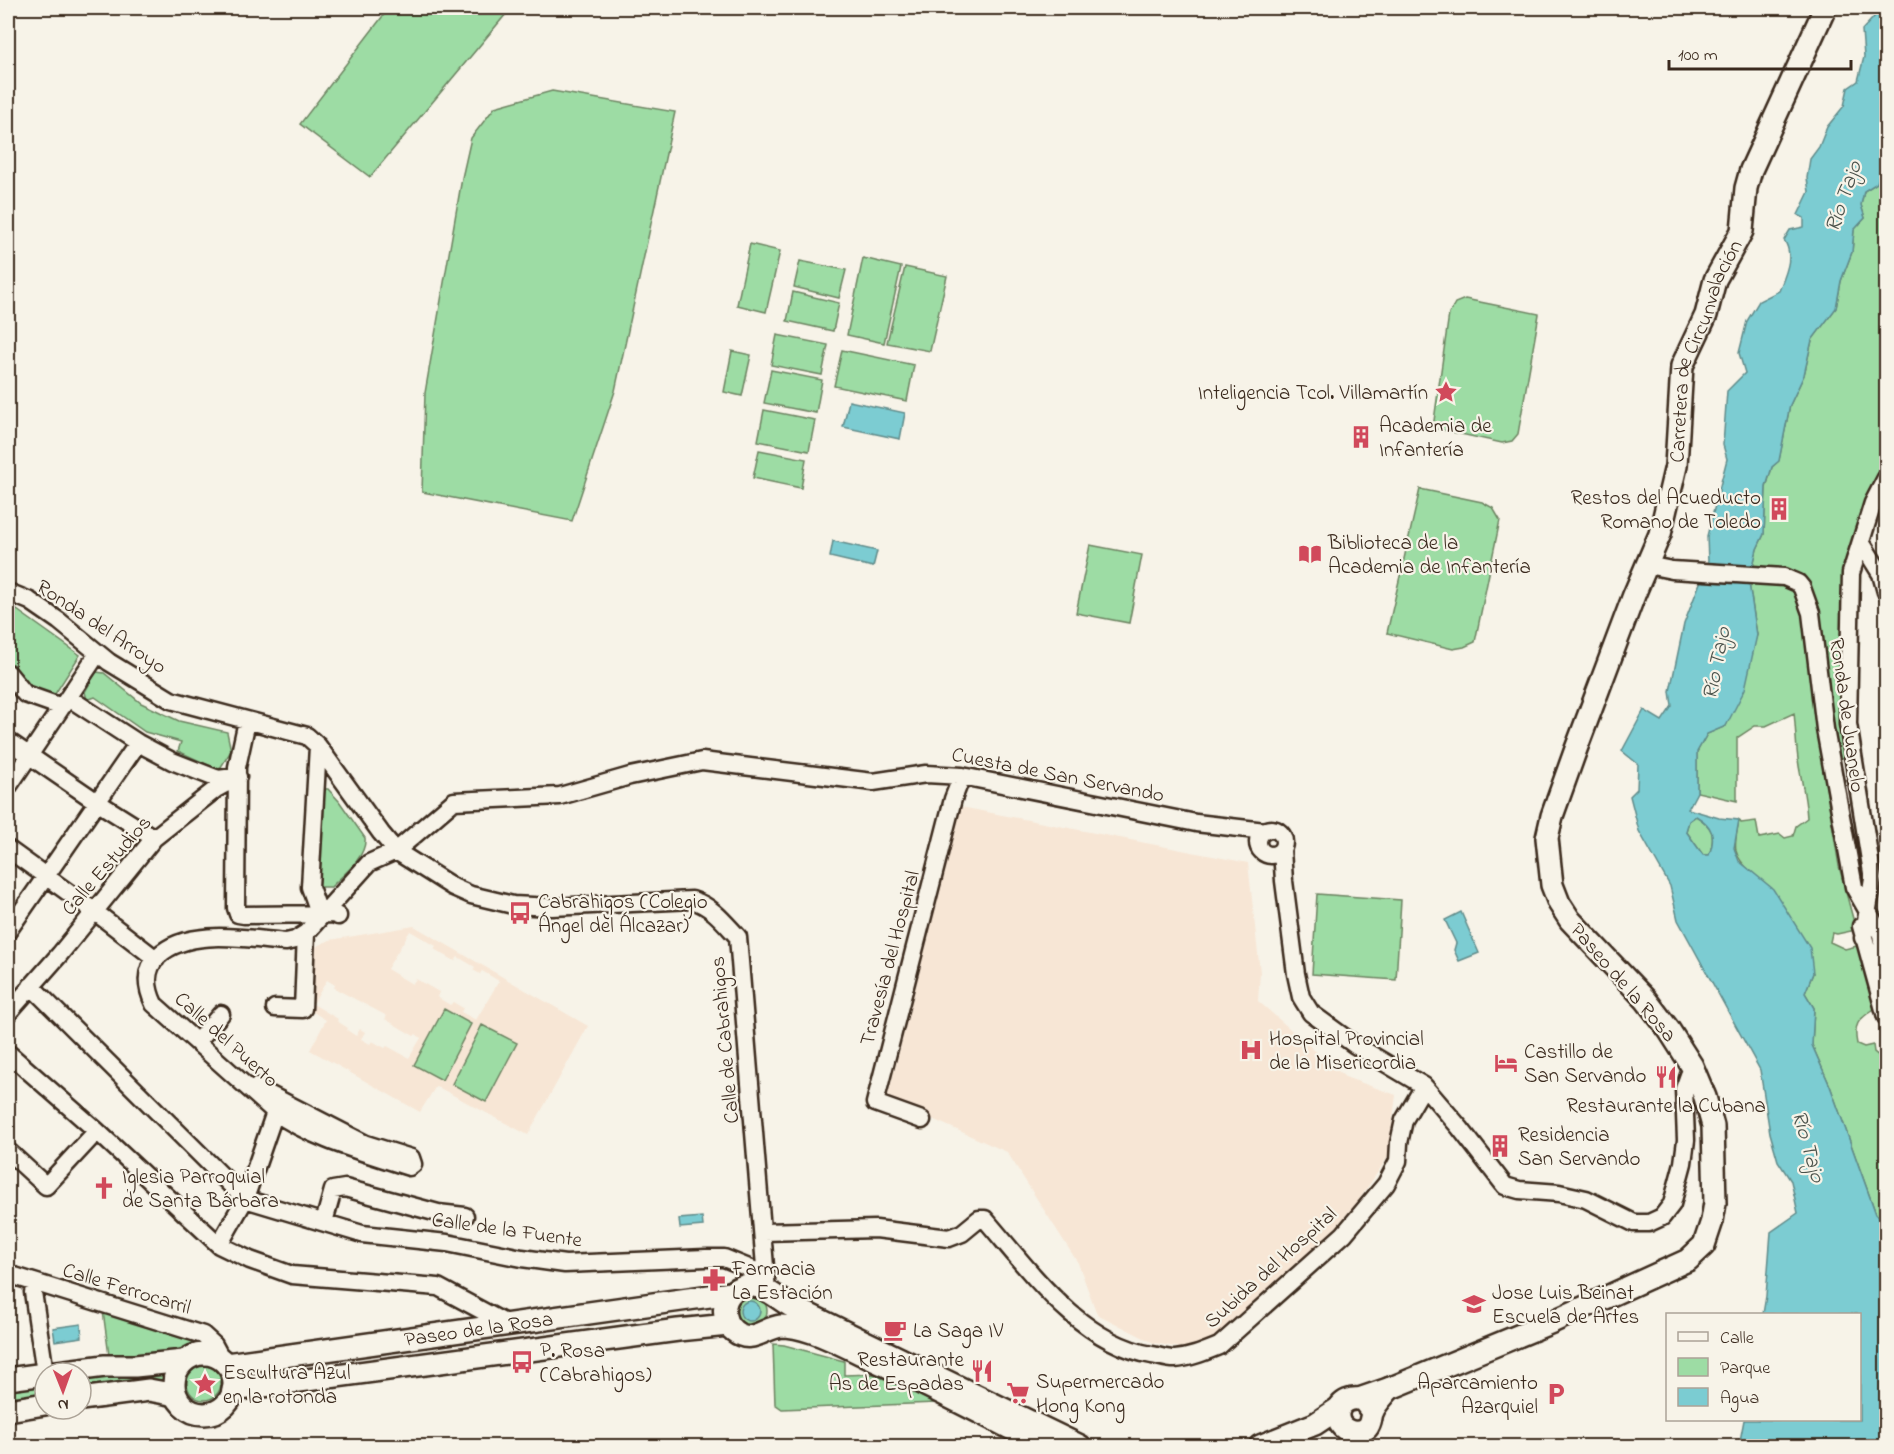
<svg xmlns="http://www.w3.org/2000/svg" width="1894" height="1454" viewBox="0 0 1894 1454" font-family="'Indie Flower',sans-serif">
	<rect width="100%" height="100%" fill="#f7f3e8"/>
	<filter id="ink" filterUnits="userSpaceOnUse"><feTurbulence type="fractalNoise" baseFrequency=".0167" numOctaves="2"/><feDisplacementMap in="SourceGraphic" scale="12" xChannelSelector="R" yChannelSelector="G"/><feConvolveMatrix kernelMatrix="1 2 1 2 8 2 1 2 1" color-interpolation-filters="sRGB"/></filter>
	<g filter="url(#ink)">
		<!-- built -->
		<path fill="#f7e6d5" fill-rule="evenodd" d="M 961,807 L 1248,863 L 1260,972 L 1258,1001 L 1345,1077 L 1396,1095 L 1388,1157 L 1334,1237 L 1210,1344 L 1181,1348 L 1154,1343 L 1097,1314 L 1078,1263 L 1007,1152 L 887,1099 Z
			M 414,926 L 588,1026 L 528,1135 L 436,1086 L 420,1112 L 310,1050 L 326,1020 L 310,1010 L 312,948 L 330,940 ZM 410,931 L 436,946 L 434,949 L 455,961 L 458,957 L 475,967 L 473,970 L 480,974 L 482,971 L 499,981 L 476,1020 L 461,1012 L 463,1008 L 453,1002 L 450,1005 L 437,997 L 439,992 L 416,979 L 412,984 L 387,969 ZM 327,980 L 335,985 L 334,988 L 387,1016 L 385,1019 L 414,1036 L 416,1034 L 421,1038 L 409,1058 L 387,1046 L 385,1048 L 372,1041 L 370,1044 L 361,1039 L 365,1032 L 360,1029 L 356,1036 L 347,1030 L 348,1028 L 337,1021 L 338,1019 L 313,1004 Z"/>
		<!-- green -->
		<path fill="#9ddca4" stroke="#6c8361" stroke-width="1.5" d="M 389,8 L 499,8 L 506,14 L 370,177 L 300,124 Z
			M 552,91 L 675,112 L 615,391 L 572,521 L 422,492 L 425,393 L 462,178 L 471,138 L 495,107 Z
			M 1886,151 L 1886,464 L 1865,504 L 1856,530 L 1846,757 L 1822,762 L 1839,866 L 1856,930 L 1837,934 L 1832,933 L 1830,942 L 1845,949 L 1861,945 L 1874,1009 C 1858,1020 1853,1024 1857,1044 L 1864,1047 L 1873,1045 L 1874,1052 L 1885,1061 L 1886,1066 L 1886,1224 L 1876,1214 L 1830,1086 L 1812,1045 L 1814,1008 L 1805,993 L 1813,973 L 1752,873 C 1731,854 1734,847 1739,820 L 1741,823 L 1756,821 L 1759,838 L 1780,834 L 1785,838 L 1793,836 L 1796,826 L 1807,818 C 1806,800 1802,783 1799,766 C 1796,748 1796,731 1794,713 L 1766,726 L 1755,726 L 1737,738 L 1737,801 L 1697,792 L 1697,752 L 1707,734 L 1726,726 L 1757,635 L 1749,583 L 1757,549 L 1764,534 L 1766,488 L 1772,467 L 1779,460 L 1790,405 L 1804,375 L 1812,340 L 1836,308 L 1841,281 L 1852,252 L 1854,230 L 1865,218 L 1861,205 L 1864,191 L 1877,183 Z
			M 750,244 L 780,251 L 766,312 L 737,305 Z
			M 863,258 L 901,267 L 884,343 L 847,335 Z
			M 800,261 L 846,270 L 839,298 L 794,287 Z
			M 905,267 L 947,276 L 930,351 L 887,343 Z
			M 793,292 L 839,303 L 833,331 L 787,321 Z
			M 1465,299 L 1539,314 L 1518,434 L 1512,441 L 1502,443 L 1433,428 L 1449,314 L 1455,303 Z
			M 777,335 L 828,345 L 822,375 L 771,365 Z
			M 842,350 L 914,365 L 907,401 L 834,386 Z
			M 732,351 L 751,355 L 742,396 L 724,392 Z
			M 771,370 L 822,380 L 816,413 L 764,403 Z
			M 764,410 L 815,420 L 809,451 L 758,441 Z
			M 759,450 L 806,459 L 801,488 L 753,478 Z
			M 1420,489 L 1482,502 L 1493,508 L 1500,520 L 1475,642 L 1464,647 L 1453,649 L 1387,633 Z
			M 1090,545 L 1142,555 L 1129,623 L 1076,613 Z
			M 10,605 L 80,655 L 55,694 L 21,688 L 8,672 L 8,606 Z
			M 96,672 L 104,673 L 141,703 L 179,721 L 227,732 L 231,751 L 219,770 L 178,751 L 181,742 L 145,732 L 95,697 L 87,700 L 85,692 Z
			M 321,789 L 328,789 L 339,801 L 365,838 C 367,857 343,875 331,887 L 316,887 Z
			M 1696,816 C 1713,826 1716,836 1709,855 L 1703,855 L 1686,831 L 1689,821 Z
			M 1317,894 L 1401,900 L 1396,980 L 1312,974 Z
			M 444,1009 L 471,1024 L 442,1080 L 414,1065 Z
			M 482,1025 L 517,1043 L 486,1102 L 452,1084 Z
			M735 1311a16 16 0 1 1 32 0a16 16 0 1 1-32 0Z
			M 103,1311 L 203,1335 L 179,1353 L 110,1363 Z
			M 773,1344 L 784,1345 L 844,1361 L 844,1375 L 874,1374 L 936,1403 L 782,1409 L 775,1404 Z
			M187 1383a17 17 0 1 1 34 0a17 17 0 1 1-34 0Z
			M 169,1368 L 166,1389 L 81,1396 L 81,1374 Z
			M 45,1377 L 45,1401 L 8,1406 L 8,1383 Z"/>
		<!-- water -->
		<path fill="#7bccd2" stroke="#618b8a" stroke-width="1.5" fill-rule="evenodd" d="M 1872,8 L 1886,8 L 1886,151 L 1877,183 L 1864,191 L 1861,205 L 1865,218 L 1854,230 L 1852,252 L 1841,281 L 1836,308 L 1812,340 L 1804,375 L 1790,405 L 1779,461 L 1772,467 L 1766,487 L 1764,534 L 1757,549 L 1749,583 L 1757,635 L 1745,689 L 1726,726 L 1707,734 L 1697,752 L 1697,792 L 1688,809 L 1719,818 L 1739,820 L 1734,848 L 1739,861 L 1773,889 L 1810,948 L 1813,973 L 1805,993 L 1814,1008 L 1812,1045 L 1830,1086 L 1876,1214 L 1886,1224 L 1886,1446 L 1739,1446 L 1744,1420 L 1860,1420 L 1860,1314 L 1763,1314 L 1766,1296 L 1771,1232 L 1798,1213 L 1791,1181 L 1778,1161 L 1770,1133 L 1760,1070 L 1678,920 L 1670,886 L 1639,831 L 1630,796 L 1637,789 L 1638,764 L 1622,751 L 1644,710 L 1662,721 L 1672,706 L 1670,691 L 1684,624 L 1708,562 L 1707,536 L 1727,459 L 1723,445 L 1727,391 L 1745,373 L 1739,353 L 1747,321 L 1759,301 L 1779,291 C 1785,275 1795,256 1784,240 L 1790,230 L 1804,227 L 1804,218 L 1798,215 L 1809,192 L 1807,178 L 1810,159 L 1819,147 L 1827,127 L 1844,106 L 1848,88 L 1858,81 L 1864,57 L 1862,30 L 1874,17 ZM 1696,816 C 1713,826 1716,836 1709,855 L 1703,855 L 1686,831 L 1689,821 Z
			M 849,401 L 905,413 L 900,439 L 843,427 Z
			M 833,541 L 877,551 L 873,567 L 830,557 Z
			M 1461,912 L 1479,953 L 1459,961 L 1454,950 L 1456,943 L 1445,920 Z
			M 702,1217 L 703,1226 L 680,1228 L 679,1219 Z
			M740 1311a10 10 0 1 1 20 0a10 10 0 1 1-20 0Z
			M 81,1324 L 82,1337 L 55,1341 L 53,1328 Z"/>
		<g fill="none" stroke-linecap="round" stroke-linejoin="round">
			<!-- minor casing -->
			<g stroke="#3b2a1e" stroke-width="21">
				<path id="minor" d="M 1861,542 L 1881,574 L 1886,592
					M 1647,565 L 1672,570 L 1784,577 L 1798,583 L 1802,588 L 1811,613 L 1825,729 L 1854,887 L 1882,936
					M 8,592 L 30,601 L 59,621 L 109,662 L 171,700 L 307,736 L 318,746 L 381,833 L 396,851 L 453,887 L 471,895 L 513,905 L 552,907 L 692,900 C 712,906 724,922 738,937 L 767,1291
					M 8,673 L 25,694 L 62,707
					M 69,698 L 138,743 L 172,761 L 218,779 L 234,777
					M 247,721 L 237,767 L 236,908 L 238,914 L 244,915 L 333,914 L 338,916
					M 8,741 L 97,802 L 154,838
					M 318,746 L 310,887 L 320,915
					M 8,787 L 98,653
					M1258 842a13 13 0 1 1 26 0a13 13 0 1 1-26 0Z
					M 8,849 L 94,911 L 156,959
					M 1282,850 L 1284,881 L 1296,974 L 1301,997 L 1311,1013 L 1355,1045 L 1424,1086 L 1460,1128 L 1505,1186 L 1519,1190 L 1559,1193 L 1586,1199 L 1634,1223 L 1649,1223 L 1662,1217 L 1672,1204 L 1683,1163 L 1686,1140 L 1684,1089 L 1689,1075 L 1695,1072
					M 1861,926 L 1886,1017
					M 1880,927 L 1886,968
					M 8,931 L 138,743
					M 1863,938 L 1873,879 L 1848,724 L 1851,573 L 1873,503 L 1886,478
					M 31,986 L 245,1199 L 362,1234 L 447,1243 L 522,1258 L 565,1264 L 706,1258 L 724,1258 L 756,1271
					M 275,1008 L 303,1009 L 306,933
					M 8,1013 L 60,954 L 154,838 L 216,789 L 238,777
					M 197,1042 L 221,1014
					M 8,1053 L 97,1131 L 219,1245 L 250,1260 L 292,1275 L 438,1287 L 505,1323
					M 255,1087 L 366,1144 L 411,1158 L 413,1164 L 409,1167 C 364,1152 314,1140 275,1112
					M 922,1120 L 875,1103 L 953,799 L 962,776
					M 8,1151 L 46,1186 L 97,1131
					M 324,1222 L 333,1190 L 345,1188 L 438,1213 L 465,1216
					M 764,1232 L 876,1229 L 949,1238 L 962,1233 L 979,1219 L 985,1219 C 1030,1271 1080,1343 1152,1355 C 1159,1356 1167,1359 1175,1359 C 1190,1358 1204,1352 1219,1346 L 1344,1234 L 1386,1184 L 1398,1161 L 1399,1143 L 1404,1120 L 1424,1086
					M 219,1245 L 245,1199 L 275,1112 L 154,1004 C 146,987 144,970 158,956 C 188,927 248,939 286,942 L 295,940 L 306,933 L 369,863 L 396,851 L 454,801 L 560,796 L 630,776 L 702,761 L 873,782 L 926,774 L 962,776 L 1196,823 L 1265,831
					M 8,1274 L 203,1335 L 214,1345 L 222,1360
					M 33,1292 L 45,1373"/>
			</g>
			<!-- major casing -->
			<g stroke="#3b2a1e" stroke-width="26">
				<g id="major">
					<circle cx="204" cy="1384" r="30"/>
					<path id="s1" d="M 226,1364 L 731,1293"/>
					<path d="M 50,1373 L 105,1366 L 135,1366 L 184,1361"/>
					<path d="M 8,1379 L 45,1374"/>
					<path d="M 233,1390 L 678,1330 L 728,1325"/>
					<path d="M 81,1399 L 149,1390 L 176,1395"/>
					<path id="s2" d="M 1359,1399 L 1391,1388 L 1552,1322 L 1688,1260 L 1704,1245 L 1712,1221 L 1715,1203 L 1713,1126 L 1705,1097 L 1692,1066 L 1669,1030 L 1646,1000 L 1570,920 L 1559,903 L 1552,885 L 1547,838 L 1552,816 L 1576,749 L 1634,595 L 1660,534 L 1676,466 L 1682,366 L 1706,315 L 1715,280 L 1742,231 L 1746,188 L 1751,170 L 1825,8"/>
					<path d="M 8,1410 L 45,1404"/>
					<path d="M 1372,1412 L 1363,1400 C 1353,1397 1340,1400 1338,1413 C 1336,1429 1355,1438 1367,1428 C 1372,1422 1370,1416 1373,1411 C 1376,1403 1385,1395 1390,1388"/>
					<path d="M 1045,1446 C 993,1419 940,1392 887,1366 C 862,1355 838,1341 812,1332 C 803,1329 791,1326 781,1326 C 764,1328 751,1345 734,1331 C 719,1319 722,1293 741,1287 C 759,1280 775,1297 789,1305 L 1080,1446"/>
					<path d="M 1260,1446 L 1315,1424 L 1339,1408"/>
				</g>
			</g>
			<!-- minor -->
			<use href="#minor" stroke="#f7f3e8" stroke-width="16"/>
			<!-- major -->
			<use href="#major" stroke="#f7f3e8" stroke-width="21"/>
		</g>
	</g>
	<!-- icons -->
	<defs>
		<g id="sight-bare" transform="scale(1.8)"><path d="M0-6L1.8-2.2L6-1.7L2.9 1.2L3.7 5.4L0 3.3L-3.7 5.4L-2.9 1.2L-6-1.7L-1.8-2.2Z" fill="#d1495b" stroke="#f7f3e8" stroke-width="2.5" paint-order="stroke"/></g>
		<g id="building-bare" transform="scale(1.8)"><path d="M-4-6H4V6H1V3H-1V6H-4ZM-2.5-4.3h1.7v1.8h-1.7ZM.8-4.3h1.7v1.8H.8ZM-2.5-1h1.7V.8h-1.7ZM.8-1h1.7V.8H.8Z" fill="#d1495b" stroke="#f7f3e8" stroke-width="2.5" paint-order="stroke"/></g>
		<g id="library-bare" transform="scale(1.8)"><path d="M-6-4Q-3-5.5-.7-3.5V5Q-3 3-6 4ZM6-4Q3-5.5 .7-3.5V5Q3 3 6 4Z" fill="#d1495b" stroke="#f7f3e8" stroke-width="2.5" paint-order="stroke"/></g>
		<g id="bus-bare" transform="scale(1.8)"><path d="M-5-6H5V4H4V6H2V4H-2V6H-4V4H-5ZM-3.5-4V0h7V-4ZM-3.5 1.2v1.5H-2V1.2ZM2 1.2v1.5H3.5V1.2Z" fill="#d1495b" stroke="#f7f3e8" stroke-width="2.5" paint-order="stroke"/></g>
		<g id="hospital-bare" transform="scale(1.8)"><path d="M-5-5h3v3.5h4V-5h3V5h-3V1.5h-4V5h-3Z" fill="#d1495b" stroke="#f7f3e8" stroke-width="2.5" paint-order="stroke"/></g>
		<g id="hotel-bare" transform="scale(1.8)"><path d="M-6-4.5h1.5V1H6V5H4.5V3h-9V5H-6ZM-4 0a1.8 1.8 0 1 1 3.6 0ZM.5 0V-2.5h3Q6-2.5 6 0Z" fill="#d1495b" stroke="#f7f3e8" stroke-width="2.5" paint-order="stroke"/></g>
		<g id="restaurant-bare" transform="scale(1.8)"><path d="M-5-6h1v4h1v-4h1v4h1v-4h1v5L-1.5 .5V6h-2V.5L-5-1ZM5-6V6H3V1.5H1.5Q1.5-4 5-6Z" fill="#d1495b" stroke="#f7f3e8" stroke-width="2.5" paint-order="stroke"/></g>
		<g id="church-bare" transform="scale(1.8)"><path d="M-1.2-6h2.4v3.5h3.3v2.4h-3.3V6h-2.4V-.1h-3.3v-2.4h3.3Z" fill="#d1495b" stroke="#f7f3e8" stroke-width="2.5" paint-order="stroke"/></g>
		<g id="pharmacy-bare" transform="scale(1.8)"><path d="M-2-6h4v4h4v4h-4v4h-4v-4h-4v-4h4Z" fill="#d1495b" stroke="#f7f3e8" stroke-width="2.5" paint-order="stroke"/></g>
		<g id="school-bare" transform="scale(1.8)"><path d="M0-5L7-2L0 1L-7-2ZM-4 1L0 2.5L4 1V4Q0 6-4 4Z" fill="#d1495b" stroke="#f7f3e8" stroke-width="2.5" paint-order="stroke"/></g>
		<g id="cafe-bare" transform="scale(1.8)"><path d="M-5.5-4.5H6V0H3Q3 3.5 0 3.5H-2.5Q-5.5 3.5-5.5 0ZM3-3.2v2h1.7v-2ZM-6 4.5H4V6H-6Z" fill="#d1495b" stroke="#f7f3e8" stroke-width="2.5" paint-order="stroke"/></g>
		<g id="supermarket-bare" transform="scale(1.8)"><path d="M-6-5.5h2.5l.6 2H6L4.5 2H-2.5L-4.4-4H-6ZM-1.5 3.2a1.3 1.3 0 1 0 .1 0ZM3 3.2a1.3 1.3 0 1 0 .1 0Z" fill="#d1495b" stroke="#f7f3e8" stroke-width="2.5" paint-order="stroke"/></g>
		<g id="parking-bare" transform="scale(1.8)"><path d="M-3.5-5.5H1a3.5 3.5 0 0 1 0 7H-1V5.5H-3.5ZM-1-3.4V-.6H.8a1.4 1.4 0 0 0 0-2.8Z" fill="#d1495b" stroke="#f7f3e8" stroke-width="2.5" paint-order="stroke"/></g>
	</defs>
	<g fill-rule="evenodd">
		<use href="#sight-bare" x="1446" y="392"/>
		<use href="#building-bare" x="1361" y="437"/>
		<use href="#building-bare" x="1779" y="509"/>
		<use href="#library-bare" x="1310" y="554"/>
		<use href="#bus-bare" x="520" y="913"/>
		<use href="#hospital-bare" x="1251" y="1050"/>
		<use href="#hotel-bare" x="1506" y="1063"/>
		<use href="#restaurant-bare" x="1666" y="1077"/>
		<use href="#building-bare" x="1500" y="1146"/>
		<use href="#church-bare" x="104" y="1188"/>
		<use href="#pharmacy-bare" x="714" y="1280"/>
		<use href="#school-bare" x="1474" y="1304"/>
		<use href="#cafe-bare" x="895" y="1330"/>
		<use href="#bus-bare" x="522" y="1362"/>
		<use href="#restaurant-bare" x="982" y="1371"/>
		<use href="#sight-bare" x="205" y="1384"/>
		<use href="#supermarket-bare" x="1018" y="1393"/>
		<use href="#parking-bare" x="1556" y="1394"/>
	</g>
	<g text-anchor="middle" stroke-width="4.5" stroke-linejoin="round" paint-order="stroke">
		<!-- street labels -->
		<g font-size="21" fill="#3b2a1e" stroke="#f7f3e8">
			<text dy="7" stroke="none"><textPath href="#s2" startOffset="1356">Carretera de Circunvalación</textPath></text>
			<text transform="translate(102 626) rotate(34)" y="7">Ronda del Arroyo</text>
			<text transform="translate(1848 715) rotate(82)" y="7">Ronda de Juanelo</text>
			<text transform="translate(1058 774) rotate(11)" y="7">Cuesta de San Servando</text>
			<text transform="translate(106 865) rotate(-49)" y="7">Calle Estudios</text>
			<text transform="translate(889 958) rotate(-75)" y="7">Travesía del Hospital</text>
			<text transform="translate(1624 982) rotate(49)" y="7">Paseo de la Rosa</text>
			<text transform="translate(227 1039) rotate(42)" y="7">Calle del Puerto</text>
			<text transform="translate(724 1040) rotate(-95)" y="7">Calle de Cabrahigos</text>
			<text transform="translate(507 1229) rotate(8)" y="7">Calle de la Fuente</text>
			<text transform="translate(1270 1267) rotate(-42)" y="7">Subida del Hospital</text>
			<text transform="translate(127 1288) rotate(17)" y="7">Calle Ferrocarril</text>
			<text dy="7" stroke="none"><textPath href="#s1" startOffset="255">Paseo de la Rosa</textPath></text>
		</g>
		<!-- poi labels -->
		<g font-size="21" fill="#3b2a1e" stroke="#f7f3e8" text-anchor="start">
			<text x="1428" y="399" text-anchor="end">Inteligencia Tcol. Villamartín</text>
			<text x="1379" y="432">Academia de<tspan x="1379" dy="24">Infantería</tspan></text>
			<text x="1761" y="504" text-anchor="end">Restos del Acueducto<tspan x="1761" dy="24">Romano de Toledo</tspan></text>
			<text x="1328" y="549">Biblioteca de la<tspan x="1328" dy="24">Academia de Infantería</tspan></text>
			<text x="538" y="908">Cabrahigos (Colegio<tspan x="538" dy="24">Ángel del Álcazar)</tspan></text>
			<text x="1269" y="1045">Hospital Provincial<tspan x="1269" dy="24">de la Misericordia</tspan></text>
			<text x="1524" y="1058">Castillo de<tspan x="1524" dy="24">San Servando</tspan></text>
			<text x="1666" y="1112" text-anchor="middle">Restaurante la Cubana</text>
			<text x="1518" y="1141">Residencia<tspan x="1518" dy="24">San Servando</tspan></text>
			<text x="122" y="1183">Iglesia Parroquial<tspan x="122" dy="24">de Santa Bárbara</tspan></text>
			<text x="732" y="1275">Farmacia<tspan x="732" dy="24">La Estación</tspan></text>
			<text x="1492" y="1299">Jose Luis Beinat<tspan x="1492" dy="24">Escuela de Artes</tspan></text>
			<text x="913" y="1337">La Saga IV</text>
			<text x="540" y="1357">P. Rosa<tspan x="540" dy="24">(Cabrahigos)</tspan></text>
			<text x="964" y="1366" text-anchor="end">Restaurante<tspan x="964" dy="24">As de Espadas</tspan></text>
			<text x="223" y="1379">Escultura Azul<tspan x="223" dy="24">en la rotonda</tspan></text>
			<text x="1036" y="1388">Supermercado<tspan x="1036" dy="24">Hong Kong</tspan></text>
			<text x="1538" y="1389" text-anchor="end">Aparcamiento<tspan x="1538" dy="24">Azarquiel</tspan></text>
		</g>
		<!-- water labels -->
		<g font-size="22" font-style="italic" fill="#4b524b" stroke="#f7f3e8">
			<text transform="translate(1842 196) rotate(-71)" y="8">Río Tajo</text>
			<text transform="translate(1715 663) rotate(-79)" y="8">Río Tajo</text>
			<text transform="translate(1810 1146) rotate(74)" y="8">Río Tajo</text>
		</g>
	</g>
	<!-- margin -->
	<rect width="1894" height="1454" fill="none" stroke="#f7f3e8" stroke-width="30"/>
	<rect x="15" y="15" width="1864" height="1424" fill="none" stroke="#3b2a1e" stroke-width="2" filter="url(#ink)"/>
	<!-- legend -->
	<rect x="1666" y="1313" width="195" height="108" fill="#f7f3e8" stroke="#aca397" stroke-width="1.5"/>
	<rect x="1678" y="1332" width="30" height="9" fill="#f7f3e8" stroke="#aca397" stroke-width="1.5"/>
	<text x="1720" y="1343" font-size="18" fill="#3b2a1e">Calle</text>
	<rect x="1678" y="1358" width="30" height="18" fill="#9ddca4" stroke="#aca397" stroke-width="1.5"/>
	<text x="1720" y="1373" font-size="18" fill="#3b2a1e">Parque</text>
	<rect x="1678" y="1388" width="30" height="18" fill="#7bccd2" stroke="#aca397" stroke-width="1.5"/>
	<text x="1720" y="1403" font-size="18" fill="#3b2a1e">Agua</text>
	<!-- north arrow -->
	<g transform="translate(63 1391) rotate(179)"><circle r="28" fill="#f7f3e8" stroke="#aca397" stroke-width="1.5"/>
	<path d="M0-4.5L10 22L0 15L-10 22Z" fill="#d1495b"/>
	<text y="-9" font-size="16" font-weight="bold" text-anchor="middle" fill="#3b2a1e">N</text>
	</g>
	<!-- scale -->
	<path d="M1669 60v9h182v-9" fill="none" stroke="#3b2a1e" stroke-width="3"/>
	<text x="1678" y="60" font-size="18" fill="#3b2a1e" stroke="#f7f3e8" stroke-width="4.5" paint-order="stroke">100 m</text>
</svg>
